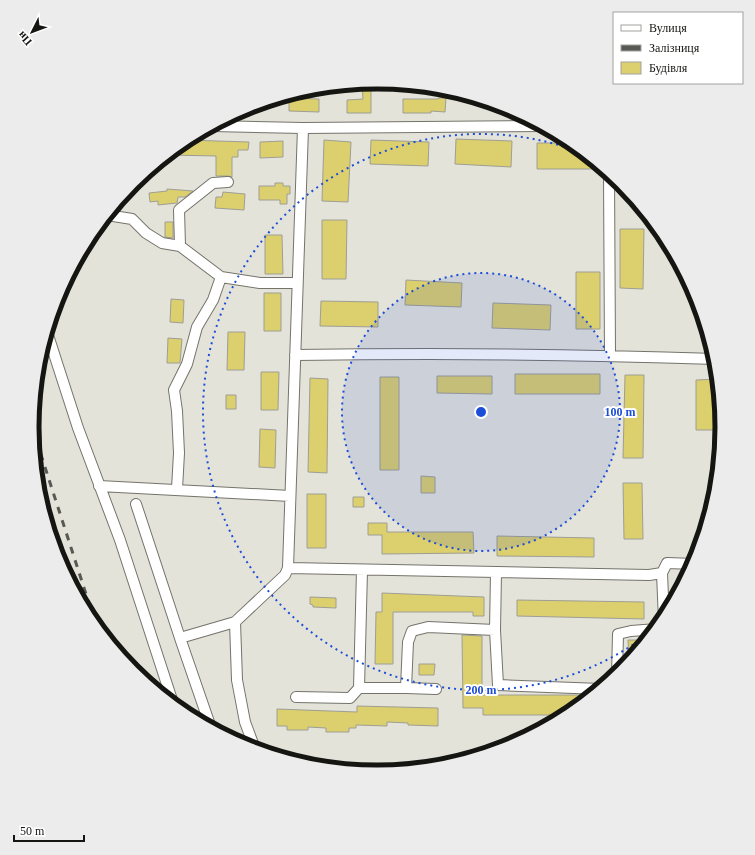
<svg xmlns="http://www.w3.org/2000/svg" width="755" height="855" viewBox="0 0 755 855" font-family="'Times New Roman',serif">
	<rect width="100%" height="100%" fill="#e4e3da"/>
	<!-- building -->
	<path fill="#dccf6d" stroke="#9e9e95" d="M 371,83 L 371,113 L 347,113 L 347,100 L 363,99 L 362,84 Z
		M 289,98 L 319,99 L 319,112 L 289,111 Z
		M 438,98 L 446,98 L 445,112 L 431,111 L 431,113 L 403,113 L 403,99 L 438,99 Z
		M 456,139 L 512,141 L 511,167 L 455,164 Z
		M 186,140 L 249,142 L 248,150 L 238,150 L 238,157 L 232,157 L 232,177 L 228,176 L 216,176 L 216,156 L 168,155 Z
		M 324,140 L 351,142 L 348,202 L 322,201 Z
		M 371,140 L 429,142 L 428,166 L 370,164 Z
		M 283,141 L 283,157 L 260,158 L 260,142 Z
		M 537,143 L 573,143 L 595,161 L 595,169 L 537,169 Z
		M 275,183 L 283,183 L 283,186 L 290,186 L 290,194 L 287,194 L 287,204 L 280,204 L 280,200 L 259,200 L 259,186 L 275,186 Z
		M 167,189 L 193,191 L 185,197 L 178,197 L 177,203 L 158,205 L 158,201 L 150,202 L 149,193 L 167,191 Z
		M 223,192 L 245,194 L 244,210 L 215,208 L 216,197 L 222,197 Z
		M 322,220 L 347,220 L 346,279 L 322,279 Z
		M 165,222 L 173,222 L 173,238 L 165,237 Z
		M 620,229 L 644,229 L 643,289 L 620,288 Z
		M 265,235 L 282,235 L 283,274 L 265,274 Z
		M 683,270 L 690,284 L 693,289 L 684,289 Z
		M 576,272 L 600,272 L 600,329 L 576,329 Z
		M 406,280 L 462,283 L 461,307 L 405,305 Z
		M 264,293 L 281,293 L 281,331 L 264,331 Z
		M 171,299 L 184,300 L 183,323 L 170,322 Z
		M 321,301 L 378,302 L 378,327 L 320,326 Z
		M 493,303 L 551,305 L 550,330 L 492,328 Z
		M 228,332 L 245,332 L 244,370 L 227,370 Z
		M 168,338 L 182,339 L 180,363 L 167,363 Z
		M 261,372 L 279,372 L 278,410 L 261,410 Z
		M 515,374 L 600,374 L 600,394 L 515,394 Z
		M 625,375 L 644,375 L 643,458 L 623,458 Z
		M 437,376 L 492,376 L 492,394 L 437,393 Z
		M 380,377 L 399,377 L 399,470 L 380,470 Z
		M 310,378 L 328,379 L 327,473 L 308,472 Z
		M 718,379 L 720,393 L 714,393 L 714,430 L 696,430 L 696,380 Z
		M 226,395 L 236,395 L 236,409 L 226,409 Z
		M 260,429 L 276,430 L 275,468 L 259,467 Z
		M 421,476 L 435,477 L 435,493 L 421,493 Z
		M 623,483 L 642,483 L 643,539 L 624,539 Z
		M 307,494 L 326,494 L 326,548 L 307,548 Z
		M 353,497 L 364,497 L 364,507 L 353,507 Z
		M 368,523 L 387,523 L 387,532 L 473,532 L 474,553 L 382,554 L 382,535 L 368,535 Z
		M 497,536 L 594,538 L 594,557 L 497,556 Z
		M 382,593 L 484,597 L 484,616 L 473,616 L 473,612 L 393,612 L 393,664 L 375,664 L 376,612 L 382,612 Z
		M 310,597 L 336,598 L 336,608 L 313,607 L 313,605 L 310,604 Z
		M 517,600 L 644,602 L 644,619 L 517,616 Z
		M 462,635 L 482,636 L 482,695 L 593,695 L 569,715 L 483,715 L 483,708 L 463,708 Z
		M 628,640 L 648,640 L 629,663 Z
		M 419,664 L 435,664 L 434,675 L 419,675 Z
		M 357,706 L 438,708 L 438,726 L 408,725 L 408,723 L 387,722 L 387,726 L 356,725 L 356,728 L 349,728 L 349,732 L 326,732 L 326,728 L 308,727 L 308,730 L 287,730 L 287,726 L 277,726 L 277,709 L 357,712 Z"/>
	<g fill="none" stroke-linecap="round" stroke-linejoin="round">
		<!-- minor casing -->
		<g stroke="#74736b" stroke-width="12">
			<path id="minor" d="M 213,126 L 303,128 L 543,126
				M 609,173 L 610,355
				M 228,182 L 213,183 L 179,210 L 180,246 L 221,277 L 260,283 L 297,283
				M 107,215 L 132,219 L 146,233 L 162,243 L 180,246
				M 47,332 L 78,428 L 120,540 L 174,706
				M 295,355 C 435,353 576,354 716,359
				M 99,486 L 290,496
				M 177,489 L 179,453 L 177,411 L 174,390 L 187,364 L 197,327 L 213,300 L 221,277
				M 136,504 L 180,638
				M 288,568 L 649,575 L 662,573 L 667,563 L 695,564
				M 662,573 L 664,621
				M 663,598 L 676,598
				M 495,630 L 498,685 L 601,689
				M 617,676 L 618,634 L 631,631 L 657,629
				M 359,688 L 406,688 L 436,689
				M 406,688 L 408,642 L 412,631 L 428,627 L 495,630 L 496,573
				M 296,697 L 350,698 L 359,688 L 362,570
				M 211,728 L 180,638 L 235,622
				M 255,749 L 245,722 L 237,680 L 235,622 L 285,575 L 288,568 L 303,128"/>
		</g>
		<!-- minor -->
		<use href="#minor" stroke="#fff" stroke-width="10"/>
		<!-- rail -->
		<path stroke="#595954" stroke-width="3" stroke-dasharray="7 7" stroke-linecap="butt" d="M 32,427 L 97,628"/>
	</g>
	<!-- distance rings -->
	<circle cx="481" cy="412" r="139" fill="#1d4ed8" fill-opacity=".12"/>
	<g fill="none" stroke="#1d4ed8" stroke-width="2" stroke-dasharray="2 4">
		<circle cx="481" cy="412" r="139"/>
		<path d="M662 623A278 278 0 1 1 587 155"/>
	</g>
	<!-- crop -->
	<path d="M0 0H755V855H0ZM39 427a338 338 0 1 1 676 0a338 338 0 1 1-676 0Z" fill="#ececec" fill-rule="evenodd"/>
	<path fill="none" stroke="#151512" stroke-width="5" d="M39 427a338 338 0 1 1 676 0a338 338 0 1 1-676 0Z"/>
	<circle cx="481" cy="412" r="6" fill="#1d4ed8" stroke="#fff" stroke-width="2"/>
	<g font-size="12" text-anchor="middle" font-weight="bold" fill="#1d4ed8" stroke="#fff" stroke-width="4" stroke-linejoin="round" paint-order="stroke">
		<text x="620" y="416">100 m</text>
		<text x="481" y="694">200 m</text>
	</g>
	<!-- legend -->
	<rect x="613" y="12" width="130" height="72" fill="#ffffff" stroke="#a1a1a0"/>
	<rect x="621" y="25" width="20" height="6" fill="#ffffff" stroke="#a1a1a0"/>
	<text x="649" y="32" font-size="12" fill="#151512">Вулиця</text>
	<rect x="621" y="45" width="20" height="6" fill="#595954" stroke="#a1a1a0"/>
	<text x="649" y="52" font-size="12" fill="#151512">Залізниця</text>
	<rect x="621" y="62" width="20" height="12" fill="#dccf6d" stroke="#a1a1a0"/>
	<text x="649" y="72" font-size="12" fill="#151512">Будівля</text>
	<!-- north arrow -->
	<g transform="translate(32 32) rotate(228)" stroke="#ffffff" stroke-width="3" paint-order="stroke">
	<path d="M0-3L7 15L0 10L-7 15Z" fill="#151512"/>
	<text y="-6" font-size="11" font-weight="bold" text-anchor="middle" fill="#151512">Пн</text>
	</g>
	<!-- scale -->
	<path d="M14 835v6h70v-6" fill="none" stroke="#151512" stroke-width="2"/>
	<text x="20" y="835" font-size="12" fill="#151512" stroke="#ffffff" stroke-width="3" paint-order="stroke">50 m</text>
</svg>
